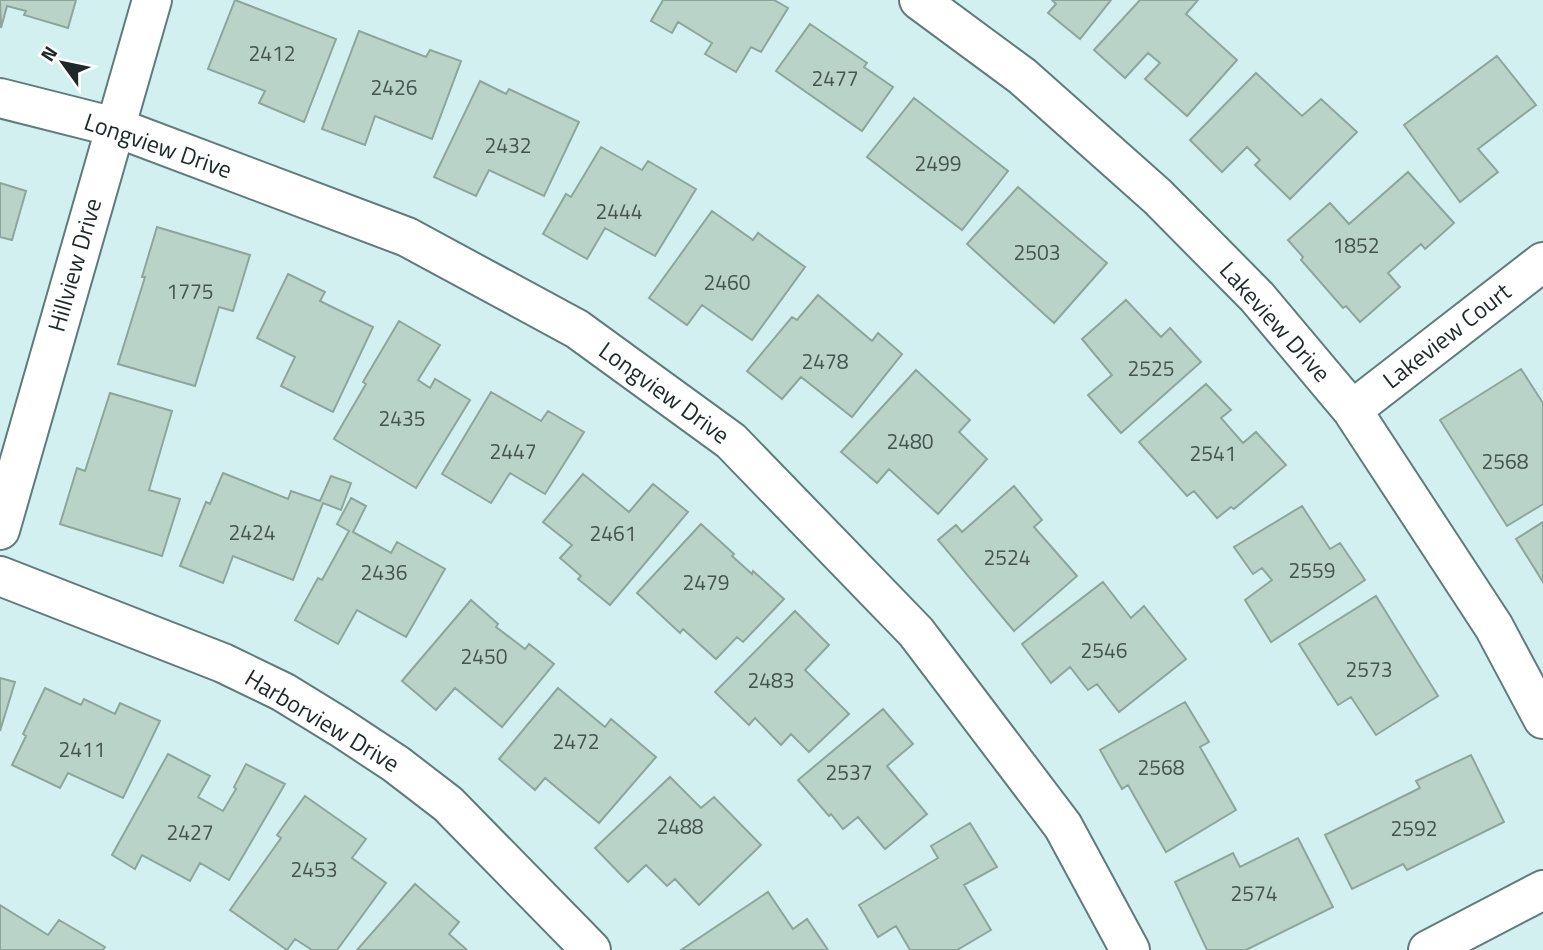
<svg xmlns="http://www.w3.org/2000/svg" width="1543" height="950" viewBox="0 0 1543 950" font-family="'Titillium Web',sans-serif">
	<rect width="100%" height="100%" fill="#d3f0f0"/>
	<!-- building -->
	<path fill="#bad3c9" stroke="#8da69c" stroke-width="2" d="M 0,0 L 76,0 L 68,28 L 24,15 L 26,11 L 7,6 L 1,28 Z
		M 235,0 L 336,39 L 304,122 L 259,103 L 265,91 L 208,69 Z
		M 663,0 L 774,0 L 788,8 L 761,52 L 751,47 L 736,72 L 705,54 L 712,43 L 678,22 L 672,33 L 651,21 Z
		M 1052,0 L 1111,0 L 1080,39 L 1048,13 L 1056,4 Z
		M 1140,0 L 1198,0 L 1186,14 L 1237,60 L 1187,116 L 1145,79 L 1160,63 L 1148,53 L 1125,78 L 1094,50 Z
		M 810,24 L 867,63 L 864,67 L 893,87 L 862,131 L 776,71 Z
		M 359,31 L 426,57 L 430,50 L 461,61 L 432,139 L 375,116 L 365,145 L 322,129 Z
		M 1497,56 L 1536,105 L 1478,149 L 1498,172 L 1460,202 L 1404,125 Z
		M 1256,73 L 1302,116 L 1321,99 L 1357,132 L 1290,199 L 1255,165 L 1260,160 L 1247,147 L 1222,172 L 1190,140 Z
		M 480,81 L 506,94 L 509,89 L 579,122 L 544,196 L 489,170 L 476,196 L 434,177 Z
		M 914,98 L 1008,171 L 962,230 L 867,157 Z
		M 601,147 L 642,170 L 648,161 L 696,189 L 655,256 L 605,228 L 587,259 L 543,234 L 566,194 L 571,197 Z
		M 1408,172 L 1454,223 L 1425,249 L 1421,244 L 1388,273 L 1400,287 L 1360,322 L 1346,306 L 1343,308 L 1301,260 L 1303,257 L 1288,240 L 1330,203 L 1349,224 Z
		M 0,183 L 26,191 L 12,240 L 0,237 Z
		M 1018,187 L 1107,263 L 1054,323 L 967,244 Z
		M 712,211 L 753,240 L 758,233 L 805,267 L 752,340 L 702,305 L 687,325 L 649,298 Z
		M 157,227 L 250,255 L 233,311 L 219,307 L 195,386 L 118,364 L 145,277 L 142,277 Z
		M 288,274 L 325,292 L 320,301 L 373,327 L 333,412 L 281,386 L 295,357 L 257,338 Z
		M 818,295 L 872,341 L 878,333 L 902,354 L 852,417 L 801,377 L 782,399 L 747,371 L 792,317 L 797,320 Z
		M 1126,300 L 1161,337 L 1170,328 L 1201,362 L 1121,433 L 1088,395 L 1112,375 L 1082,339 Z
		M 399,321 L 440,345 L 418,380 L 430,388 L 435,379 L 470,400 L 416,488 L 334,439 L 366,384 L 363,382 Z
		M 1521,369 L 1543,403 L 1543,504 L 1507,526 L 1440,420 Z
		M 916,370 L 970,420 L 959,432 L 987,459 L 938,514 L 889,469 L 877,483 L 841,452 Z
		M 1206,384 L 1231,410 L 1221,418 L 1243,443 L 1256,432 L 1286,465 L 1234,509 L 1231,507 L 1217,518 L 1194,491 L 1187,496 L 1139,442 Z
		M 491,392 L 541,421 L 548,411 L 584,432 L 545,494 L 510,473 L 491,503 L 442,474 Z
		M 110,393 L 172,411 L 149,490 L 180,499 L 162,556 L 60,524 L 77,468 L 85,471 Z
		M 223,473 L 288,499 L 291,491 L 320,501 L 331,476 L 351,483 L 341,510 L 323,503 L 293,580 L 233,556 L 223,583 L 180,566 L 206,502 L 210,504 Z
		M 583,474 L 629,512 L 653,484 L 688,512 L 610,605 L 578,579 L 581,576 L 560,558 L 572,545 L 543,522 Z
		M 1014,486 L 1042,520 L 1034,527 L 1077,576 L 1014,631 L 938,540 L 956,525 L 962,532 Z
		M 351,498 L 366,506 L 353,532 L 391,553 L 397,542 L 445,569 L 406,637 L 357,610 L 338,644 L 295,620 L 318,578 L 322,580 L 349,531 L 337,524 Z
		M 1302,506 L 1330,549 L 1340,543 L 1365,580 L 1271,642 L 1245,600 L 1272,580 L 1262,568 L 1253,574 L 1234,547 Z
		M 1543,522 L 1543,582 L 1516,539 Z
		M 701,524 L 734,554 L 732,556 L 752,574 L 753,571 L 784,599 L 743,642 L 737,637 L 716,659 L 683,629 L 680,633 L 637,593 Z
		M 1103,582 L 1131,618 L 1144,606 L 1186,659 L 1119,712 L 1097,684 L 1088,690 L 1070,667 L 1051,683 L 1022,644 Z
		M 1376,596 L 1438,696 L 1376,735 L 1351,697 L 1338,705 L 1299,644 Z
		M 471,600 L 498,624 L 496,627 L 525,649 L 529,644 L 554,664 L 502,727 L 455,688 L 436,710 L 402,681 Z
		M 795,611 L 829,645 L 805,670 L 849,714 L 809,752 L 791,734 L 781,745 L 755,718 L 749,725 L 715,692 Z
		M 0,678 L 15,682 L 0,731 Z
		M 45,688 L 81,705 L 84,699 L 115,714 L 120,703 L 160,721 L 123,798 L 68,773 L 60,788 L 12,765 L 26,736 L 23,734 Z
		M 558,688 L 605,727 L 611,719 L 656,757 L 599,823 L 545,778 L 535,790 L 499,759 Z
		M 1185,702 L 1209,742 L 1200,747 L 1236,810 L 1166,852 L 1128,785 L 1122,789 L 1100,750 Z
		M 883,709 L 913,744 L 887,766 L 927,814 L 885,849 L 858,817 L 843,829 L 831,814 L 829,816 L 798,780 Z
		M 168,754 L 210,776 L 198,797 L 223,811 L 236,789 L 234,787 L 246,764 L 285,784 L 229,880 L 200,863 L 190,881 L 142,855 L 135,869 L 112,855 Z
		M 1471,755 L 1504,822 L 1407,870 L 1403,864 L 1352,889 L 1325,835 L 1420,788 L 1416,781 Z
		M 670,777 L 701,808 L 714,797 L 761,845 L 699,905 L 675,879 L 667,886 L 646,865 L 628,882 L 595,848 Z
		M 305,796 L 366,839 L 352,858 L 386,883 L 337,950 L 312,950 L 295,939 L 287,950 L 230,910 L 281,838 L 277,835 Z
		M 970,823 L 997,867 L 964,885 L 991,930 L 957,950 L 910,950 L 896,926 L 878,937 L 859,905 L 938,858 L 931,846 Z
		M 1298,838 L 1333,907 L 1246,950 L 1207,950 L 1175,882 L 1233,853 L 1240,867 Z
		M 415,884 L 459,922 L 449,934 L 467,950 L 357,950 Z
		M 768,892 L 793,929 L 807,919 L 828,950 L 681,950 Z
		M 0,905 L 48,935 L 59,920 L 105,947 L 103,950 L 0,950 Z"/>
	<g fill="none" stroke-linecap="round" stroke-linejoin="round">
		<!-- street casing -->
		<g stroke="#607b7b" stroke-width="42">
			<path id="street" d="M 919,0 L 1022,76 L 1158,197 L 1257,297 L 1352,410 L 1494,627 L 1543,719
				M 0,98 L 115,127 L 407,237 L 577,329 L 731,441 L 916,632 L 1063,826 L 1130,950
				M 1352,410 L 1543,262
				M 0,530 L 152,0
				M 0,576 L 223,663 L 283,692 L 340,727 L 396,764 L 448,804 L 591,950
				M 1428,950 L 1543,890"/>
		</g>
		<!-- street -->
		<use href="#street" stroke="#fff" stroke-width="38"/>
	</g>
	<g text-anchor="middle" stroke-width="7" stroke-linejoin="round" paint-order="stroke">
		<!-- number labels -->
		<g font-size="21" fill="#455451">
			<text x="272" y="61">2412</text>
			<text x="835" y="86">2477</text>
			<text x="394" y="95">2426</text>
			<text x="508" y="153">2432</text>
			<text x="938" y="171">2499</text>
			<text x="619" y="219">2444</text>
			<text x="1356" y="253">1852</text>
			<text x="1037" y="260">2503</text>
			<text x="727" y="290">2460</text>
			<text x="190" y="299">1775</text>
			<text x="825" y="369">2478</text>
			<text x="1151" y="376">2525</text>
			<text x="402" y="426">2435</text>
			<text x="910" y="449">2480</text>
			<text x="513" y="459">2447</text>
			<text x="1213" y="461">2541</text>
			<text x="1505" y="469">2568</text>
			<text x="252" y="540">2424</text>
			<text x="613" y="541">2461</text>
			<text x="1007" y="565">2524</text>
			<text x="1312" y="578">2559</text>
			<text x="384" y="580">2436</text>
			<text x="706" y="590">2479</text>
			<text x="1104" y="658">2546</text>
			<text x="484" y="664">2450</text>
			<text x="1369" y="677">2573</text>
			<text x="771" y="688">2483</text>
			<text x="576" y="749">2472</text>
			<text x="82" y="757">2411</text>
			<text x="1161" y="775">2568</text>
			<text x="849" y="780">2537</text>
			<text x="680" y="834">2488</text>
			<text x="1414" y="836">2592</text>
			<text x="190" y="840">2427</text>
			<text x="314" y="877">2453</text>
			<text x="1254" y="901">2574</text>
		</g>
		<!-- street labels -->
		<g font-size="24" fill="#1e2929" stroke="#fff">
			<text transform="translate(158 146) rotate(19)" y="8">Longview Drive</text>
			<text transform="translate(75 265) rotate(-74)" y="8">Hillview Drive</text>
			<text transform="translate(1275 322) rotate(48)" y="8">Lakeview Drive</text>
			<text transform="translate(1447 336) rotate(-38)" y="8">Lakeview Court</text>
			<text transform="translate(664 393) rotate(36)" y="8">Longview Drive</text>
			<text transform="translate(322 721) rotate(31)" y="8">Harborview Drive</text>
		</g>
	</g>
	<!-- north arrow -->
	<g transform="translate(63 63) rotate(303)" stroke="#ffffff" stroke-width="5" paint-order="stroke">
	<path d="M0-5L12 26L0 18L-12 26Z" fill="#1e2929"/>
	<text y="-10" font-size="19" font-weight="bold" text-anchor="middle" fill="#1e2929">N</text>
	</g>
</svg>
